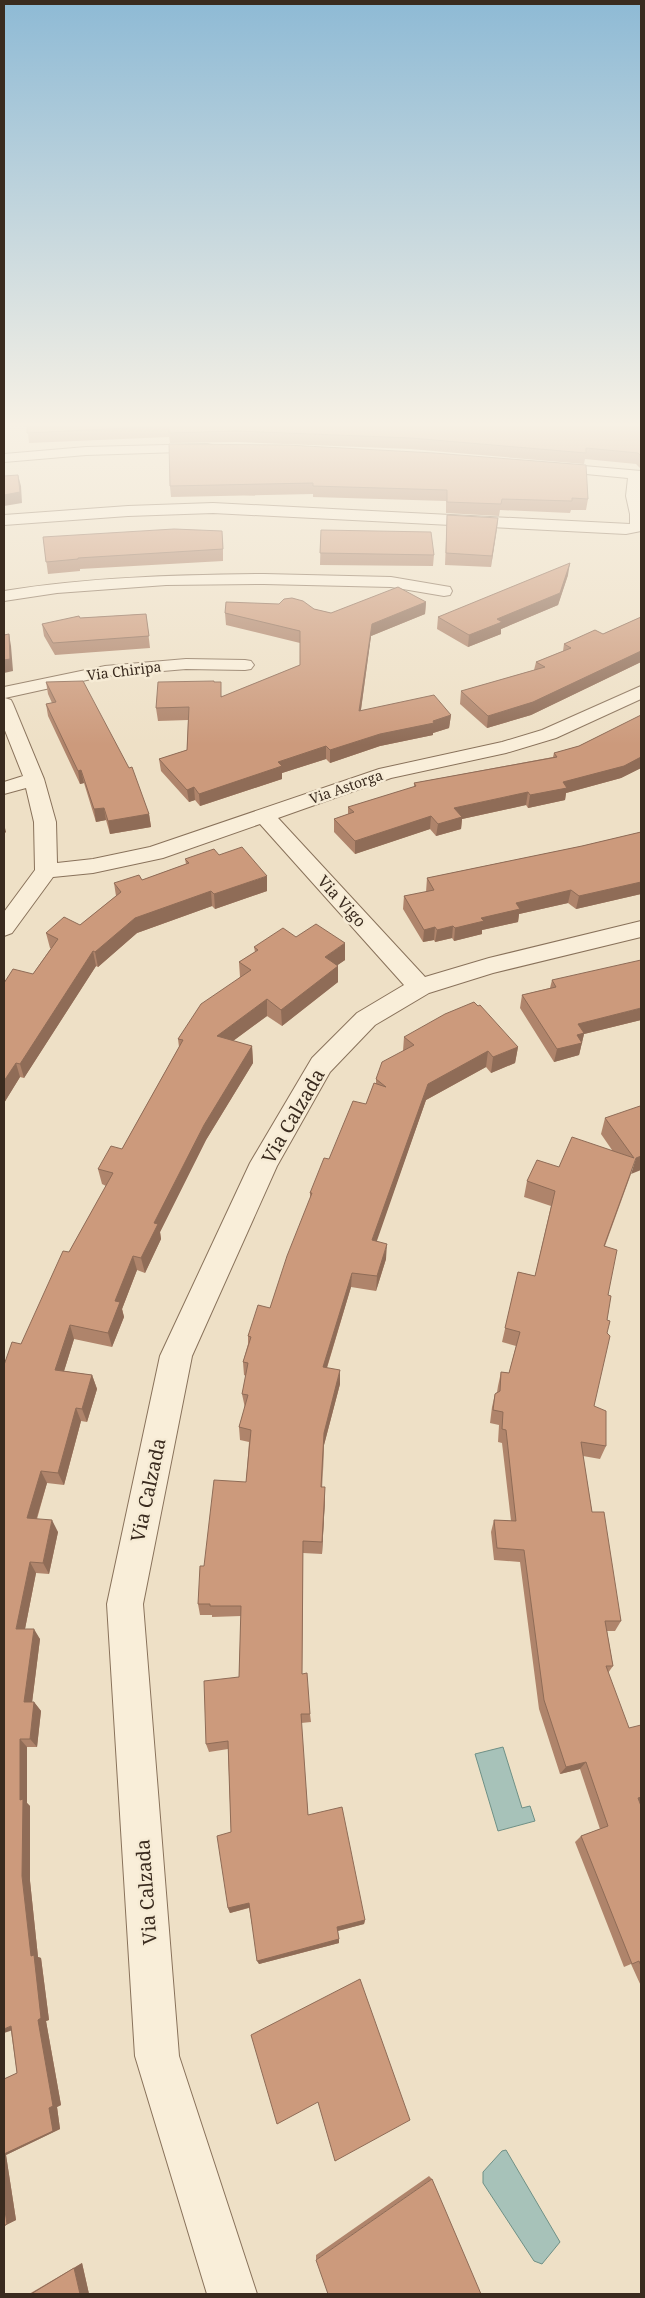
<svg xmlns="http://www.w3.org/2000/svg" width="645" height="2298" viewBox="0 0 645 2298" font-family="'Noto Serif',serif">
	<rect width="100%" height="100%" fill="#eee0c6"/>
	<!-- water -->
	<path fill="#a7c2b9" stroke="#6e9086" d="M 503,1747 L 522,1808 L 530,1806 L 535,1821 L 498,1831 L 475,1754 Z
		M 506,2150 L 560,2242 L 542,2264 L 534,2261 L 483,2183 L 483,2172 L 502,2151 Z"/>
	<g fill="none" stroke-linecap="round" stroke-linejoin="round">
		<!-- street casing -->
		<g stroke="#89725b" stroke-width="2">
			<path id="street" d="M 207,444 L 212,445 L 214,448 L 212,451 L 86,455 L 4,462 L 4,454 L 86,447 Z
				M 549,463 L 641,471 L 641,531 L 626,534 L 213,513 L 128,516 L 4,525 L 4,515 L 128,506 L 213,503 L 630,524 L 630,514 L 626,496 L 628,478 L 544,470 L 542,467 L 544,464 Z
				M 264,574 L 391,577 L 444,586 L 450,587 L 452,591 L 450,595 L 444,596 L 391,587 L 264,584 L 166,585 L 57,593 L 4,601 L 4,591 C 90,577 177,575 264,574 Z
				M 186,659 L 245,660 L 251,661 L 254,665 L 251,669 L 245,670 L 186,669 L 105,676 L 5,698 L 11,700 L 13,704 L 44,779 L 56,822 L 57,863 L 93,859 L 150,847 L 379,769 L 502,742 L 542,730 L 641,686 L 641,699 L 556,738 L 506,753 L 391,778 L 278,818 L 425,977 L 489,958 L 641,921 L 641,937 L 493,973 L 429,993 L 375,1025 L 330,1072 L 277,1166 L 192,1356 L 143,1604 L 179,2056 L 257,2294 L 207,2294 L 135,2056 L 107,1604 L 160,1356 L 250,1163 L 312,1058 L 357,1013 L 404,985 L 260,824 L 163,858 L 93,873 L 53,877 L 12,933 L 4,936 L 4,912 L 35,870 L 34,822 L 26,788 L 4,794 L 4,782 L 23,776 L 4,728 L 4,687 L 105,666 Z"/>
		</g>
		<!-- street -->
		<use href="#street" fill="#f9eed9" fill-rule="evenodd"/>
	</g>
	<!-- wall -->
	<path fill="#af846b" d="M 27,423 L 641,423 L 641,469 L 636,464 L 585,459 L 584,464 L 410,449 L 237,442 L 170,443 L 169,437 L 29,443 Z
		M 169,444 L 588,499 L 586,510 L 571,510 L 570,513 L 500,510 L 499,516 L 446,513 L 446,501 L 313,497 L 313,494 L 171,497 L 170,486 Z
		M 447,515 L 498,518 L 491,567 L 445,565 Z
		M 321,530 L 434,555 L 433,566 L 320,565 Z
		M 43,537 L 223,542 L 223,561 L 80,569 L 80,571 L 48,574 Z
		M 568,575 L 558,605 L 501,629 L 501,634 L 468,647 L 437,629 L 438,617 Z
		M 426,602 L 425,614 L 371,636 L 361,710 L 451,715 L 449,728 L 433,733 L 433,735 L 380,746 L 330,763 L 326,759 L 282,773 L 282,779 L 200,806 L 195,800 L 189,802 L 161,771 L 159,759 L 187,750 L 188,720 L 158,721 L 156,708 L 214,682 L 222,697 L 300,665 L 300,643 L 226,625 L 225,613 L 314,609 L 331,613 Z
		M 146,614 L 150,648 L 55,655 L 44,636 L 42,624 L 80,618 Z
		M 641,617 L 641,662 L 531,715 L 487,728 L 460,704 L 461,691 L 534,670 L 536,662 L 563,651 L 564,644 L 603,634 Z
		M 46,682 L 149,814 L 151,827 L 110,834 L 106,820 L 96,822 L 84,783 L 80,784 L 48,716 L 46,704 L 52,703 L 48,694 Z
		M 641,715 L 641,768 L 621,778 L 566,793 L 565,800 L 528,808 L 526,805 L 462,819 L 461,829 L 436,836 L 430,829 L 355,854 L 334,832 L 334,819 L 348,814 L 348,807 L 414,787 L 414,783 L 553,757 L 554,753 L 579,746 Z
		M 641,832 L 641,894 L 576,909 L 568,903 L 519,914 L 518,922 L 482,930 L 482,934 L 454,941 L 452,938 L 435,942 L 434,940 L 423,942 L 403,909 L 404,896 L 426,892 L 427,878 L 582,846 Z
		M 219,855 L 267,891 L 215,909 L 212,906 L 137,933 L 98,967 L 96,966 L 24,1078 L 20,1077 L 4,1103 L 4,983 L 33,974 L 51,948 L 50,948 L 46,933 L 80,925 L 116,896 L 114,883 L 142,880 L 186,864 L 185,859 Z
		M 296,937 L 345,960 L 337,965 L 338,966 L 338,982 L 282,1026 L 267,1016 L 233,1041 L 252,1046 L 253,1063 L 206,1140 L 160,1232 L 161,1239 L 145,1273 L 137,1270 L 122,1309 L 124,1317 L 112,1347 L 74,1339 L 64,1371 L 92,1375 L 97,1389 L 87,1422 L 81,1421 L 64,1485 L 47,1483 L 37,1519 L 58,1532 L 49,1574 L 36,1573 L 25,1629 L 40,1639 L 32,1702 L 34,1702 L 41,1711 L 37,1747 L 27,1747 L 27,1803 L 30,1806 L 30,1881 L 38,1957 L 41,1958 L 49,2020 L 46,2021 L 61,2105 L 57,2107 L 60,2129 L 6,2155 L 16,2220 L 4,2226 L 4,2079 L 17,2073 L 11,2031 L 21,1344 L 69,1252 L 106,1186 L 102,1184 L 98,1169 L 122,1149 L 179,1047 L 178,1039 L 240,977 L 239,962 L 255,952 L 254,947 Z
		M 552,980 L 641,1020 L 584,1034 L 579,1055 L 554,1062 L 520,1008 L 522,995 L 550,988 Z
		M 404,1037 L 518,1047 L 515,1063 L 491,1073 L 486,1067 L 426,1100 L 376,1241 L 386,1259 L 376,1291 L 351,1287 L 327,1368 L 340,1384 L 324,1445 L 322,1487 L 325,1499 L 322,1554 L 303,1553 L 302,1674 L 310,1714 L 311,1722 L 301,1723 L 308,1815 L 365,1920 L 364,1924 L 338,1931 L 339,1943 L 259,1964 L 249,1908 L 230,1913 L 228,1908 L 231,1832 L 228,1749 L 209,1752 L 206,1744 L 239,1677 L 241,1616 L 212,1617 L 212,1615 L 200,1615 L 198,1604 L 204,1566 L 246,1482 L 249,1442 L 240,1440 L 239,1427 L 245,1408 L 242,1394 L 246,1376 L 244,1375 L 243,1362 L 248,1344 L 248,1336 L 270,1308 L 310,1199 L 310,1193 L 366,1104 L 376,1083 L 376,1079 L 403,1051 Z
		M 641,1108 L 631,1174 L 605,1246 L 608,1295 L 607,1320 L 594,1406 L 606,1446 L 600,1459 L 583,1456 L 592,1512 L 621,1621 L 615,1631 L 607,1631 L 613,1666 L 608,1673 L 640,1802 L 641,1806 L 641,1986 L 631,1964 L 624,1967 L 575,1842 L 581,1836 L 600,1829 L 580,1769 L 560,1774 L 539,1709 L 520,1562 L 494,1560 L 491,1532 L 494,1520 L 511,1521 L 502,1443 L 498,1442 L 499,1425 L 490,1423 L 492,1407 L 495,1394 L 497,1392 L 498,1386 L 501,1372 L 509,1373 L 516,1346 L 502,1342 L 518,1272 L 535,1276 L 551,1206 L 524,1197 L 527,1181 L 559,1167 L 612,1150 L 601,1134 L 605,1118 Z
		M 429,2176 L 432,2179 L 316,2260 L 316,2255 Z
		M 82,2263 L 89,2294 L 29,2294 Z"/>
	<!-- shaded-wall -->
	<path fill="#8f6c57" d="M 18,475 L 21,486 L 22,503 L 4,506 L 4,495 Z
		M 498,518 L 497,529 L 491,567 L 492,556 Z
		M 570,563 L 568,575 L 558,605 L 501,629 L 501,634 L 468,647 L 469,635 Z
		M 426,602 L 425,614 L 371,636 L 359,723 L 359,711 L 372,624 Z
		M 9,634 L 11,646 L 13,671 L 4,673 L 4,660 Z
		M 641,651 L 641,662 L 531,715 L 487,728 L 488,716 Z
		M 451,715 L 449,728 L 433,733 L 433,735 L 380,746 L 330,763 L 330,750 L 380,734 Z
		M 326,746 L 326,759 L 282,773 L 282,779 L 200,806 L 199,794 L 278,762 Z
		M 641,757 L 641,768 L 621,778 L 566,793 L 565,800 L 528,808 L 530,795 L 563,782 Z
		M 81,770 L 84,783 L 80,784 L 78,771 Z
		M 194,787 L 195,800 L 189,802 L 187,790 Z
		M 528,792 L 526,805 L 462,819 L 461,829 L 436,836 L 438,824 L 454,808 Z
		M 104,808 L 106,820 L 96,822 L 94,809 Z
		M 149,814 L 151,827 L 110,834 L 108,821 Z
		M 431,816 L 430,829 L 355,854 L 355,841 Z
		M 4,824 L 6,832 L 4,834 Z
		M 267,876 L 267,891 L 215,909 L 214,894 Z
		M 641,882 L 641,894 L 576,909 L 579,896 Z
		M 571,890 L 568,903 L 519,914 L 518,922 L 482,930 L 482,934 L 454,941 L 455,928 L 481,918 L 516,903 Z
		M 211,891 L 212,906 L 137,933 L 98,967 L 95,952 L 135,918 Z
		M 453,926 L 452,938 L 435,942 L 437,930 Z
		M 435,927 L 434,940 L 423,942 L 424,930 Z
		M 345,943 L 345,960 L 325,974 L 325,957 Z
		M 93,951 L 96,966 L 24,1078 L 20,1064 Z
		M 338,966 L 338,982 L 282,1026 L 281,1010 Z
		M 267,999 L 267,1016 L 218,1052 L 217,1036 Z
		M 641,1008 L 641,1020 L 584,1034 L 579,1055 L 554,1062 L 557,1049 L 578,1024 Z
		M 252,1046 L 253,1063 L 206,1140 L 160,1232 L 161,1239 L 145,1273 L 141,1258 L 154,1223 L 204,1125 Z
		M 518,1047 L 515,1063 L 491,1073 L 493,1057 Z
		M 488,1051 L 486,1067 L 426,1100 L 372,1255 L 372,1240 L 428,1084 Z
		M 16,1063 L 20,1077 L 4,1103 L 4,1081 Z
		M 641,1156 L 641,1170 L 631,1174 L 636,1158 Z
		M 387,1244 L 386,1259 L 376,1291 L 377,1276 Z
		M 133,1256 L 137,1270 L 122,1309 L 124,1317 L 112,1347 L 108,1333 L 115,1301 Z
		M 352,1273 L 351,1287 L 323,1380 L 323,1367 Z
		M 70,1325 L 74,1339 L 60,1384 L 55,1370 Z
		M 340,1370 L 340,1384 L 324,1445 L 322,1499 L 324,1433 Z
		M 92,1375 L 97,1389 L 87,1422 L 82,1409 Z
		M 76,1408 L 81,1421 L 64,1485 L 58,1473 Z
		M 41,1471 L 47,1483 L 33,1530 L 27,1518 Z
		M 325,1487 L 325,1499 L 322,1554 L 322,1542 Z
		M 52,1520 L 58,1532 L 49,1574 L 43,1563 Z
		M 30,1562 L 36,1573 L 23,1639 L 16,1629 Z
		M 34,1629 L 40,1639 L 31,1711 L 24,1702 Z
		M 34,1702 L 41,1711 L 37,1747 L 30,1739 Z
		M 20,1739 L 27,1747 L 27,1803 L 30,1806 L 30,1881 L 38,1957 L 41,1958 L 49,2020 L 46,2021 L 61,2105 L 57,2107 L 60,2129 L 6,2155 L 16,2220 L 4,2226 L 4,2154 L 49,2108 L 38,2020 L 22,1876 L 20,1800 Z
		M 586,1762 L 580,1769 L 560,1774 L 566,1767 Z
		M 641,1797 L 641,1802 L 630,1804 L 638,1798 Z
		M 249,1903 L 251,1907 L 230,1913 L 228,1908 Z
		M 365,1920 L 364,1924 L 337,1931 L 337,1927 Z
		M 339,1939 L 339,1943 L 259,1964 L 257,1961 Z
		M 11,2026 L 19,2028 L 4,2033 L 4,2029 Z
		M 82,2263 L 89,2294 L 80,2294 L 74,2268 Z"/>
	<!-- building -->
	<path fill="#cc9a7c" stroke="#8f6c57" d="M 27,423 L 641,423 L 641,456 L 638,453 L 586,448 L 586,453 L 411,438 L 237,431 L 169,433 L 169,426 L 27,433 Z
		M 169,444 L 287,445 L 434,453 L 586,465 L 588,499 L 572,498 L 572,501 L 502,499 L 501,504 L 447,502 L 447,490 L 313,486 L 313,483 L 170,486 Z
		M 18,475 L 20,492 L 4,495 L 4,476 Z
		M 447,515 L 498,518 L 492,556 L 446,553 Z
		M 174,529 L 222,531 L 223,549 L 78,558 L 78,559 L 46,562 L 43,537 Z
		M 321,530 L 431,532 L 434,555 L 320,553 Z
		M 570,563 L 560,593 L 497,619 L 502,622 L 469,635 L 438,617 Z
		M 398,587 L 426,602 L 372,624 L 359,711 L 434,695 L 451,715 L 433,721 L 434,723 L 380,734 L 330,750 L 326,746 L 278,762 L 282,766 L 199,794 L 194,787 L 187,790 L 159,759 L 187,750 L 189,707 L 156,708 L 158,682 L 214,681 L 214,682 L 221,682 L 221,697 L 300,665 L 300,631 L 225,613 L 226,602 L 279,604 L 284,599 L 292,598 L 303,601 L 314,609 L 331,613 Z
		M 146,614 L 149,636 L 53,643 L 42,624 L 79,616 L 80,618 Z
		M 641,617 L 641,651 L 533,702 L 488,716 L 461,691 L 545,667 L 536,662 L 571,648 L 564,644 L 595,630 L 603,634 Z
		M 9,634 L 10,659 L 4,660 L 4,635 Z
		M 83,681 L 129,768 L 132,767 L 149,814 L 108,821 L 104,808 L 94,809 L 81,770 L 78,771 L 46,704 L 56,702 L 46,682 Z
		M 641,715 L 641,757 L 624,766 L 563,782 L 567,788 L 530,795 L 528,792 L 454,808 L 462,817 L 438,824 L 431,816 L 355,841 L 334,819 L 354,812 L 348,807 L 416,786 L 414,783 L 557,757 L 554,753 L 579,746 Z
		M 641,832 L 641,882 L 579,896 L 571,890 L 516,903 L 520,909 L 481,918 L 484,921 L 455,928 L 453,926 L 437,930 L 435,927 L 424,930 L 404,896 L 434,890 L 427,878 L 582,846 Z
		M 242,847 L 267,876 L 214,894 L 211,891 L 135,918 L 95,952 L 93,951 L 20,1064 L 16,1063 L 4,1081 L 4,983 L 13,969 L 33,974 L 58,939 L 46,933 L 64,917 L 80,925 L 121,892 L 114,883 L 139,875 L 142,880 L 189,863 L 185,859 L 214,849 L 219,855 Z
		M 316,924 L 345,943 L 325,957 L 338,966 L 281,1010 L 267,999 L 217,1036 L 252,1046 L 204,1125 L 154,1223 L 158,1224 L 141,1258 L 133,1256 L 115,1301 L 120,1302 L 108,1333 L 70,1325 L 55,1370 L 92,1375 L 82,1409 L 76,1408 L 58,1473 L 41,1471 L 27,1518 L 52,1520 L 43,1563 L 30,1562 L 16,1629 L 34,1629 L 24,1702 L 34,1702 L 30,1739 L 20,1739 L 20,1800 L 23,1799 L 22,1876 L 31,1956 L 34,1955 L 41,2018 L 38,2020 L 53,2106 L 49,2108 L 53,2131 L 4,2154 L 4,2079 L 17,2073 L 11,2026 L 4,2029 L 4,1365 L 12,1342 L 21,1344 L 63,1251 L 69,1252 L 113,1173 L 98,1169 L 111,1146 L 122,1149 L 183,1040 L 178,1039 L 201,1004 L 251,970 L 239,962 L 258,950 L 254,947 L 283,928 L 296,937 Z
		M 641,960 L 641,1008 L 578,1024 L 584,1033 L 577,1035 L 582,1043 L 557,1049 L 522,995 L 556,987 L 552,980 Z
		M 474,1002 L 478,1006 L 480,1005 L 518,1047 L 493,1057 L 488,1051 L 428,1084 L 372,1240 L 387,1244 L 377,1276 L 352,1273 L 323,1367 L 340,1370 L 324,1433 L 321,1487 L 325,1487 L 322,1542 L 303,1541 L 302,1674 L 307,1673 L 310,1714 L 301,1714 L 308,1815 L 342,1807 L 365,1920 L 337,1927 L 339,1939 L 257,1961 L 249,1903 L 228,1908 L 217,1836 L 231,1832 L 228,1741 L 206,1744 L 204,1681 L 239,1677 L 241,1606 L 210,1606 L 210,1604 L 198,1604 L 200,1566 L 204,1566 L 214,1480 L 246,1482 L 251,1430 L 239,1427 L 248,1395 L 242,1394 L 248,1363 L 243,1362 L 251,1337 L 248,1336 L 258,1305 L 270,1308 L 287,1256 L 312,1193 L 310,1193 L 324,1158 L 329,1159 L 353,1101 L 366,1104 L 374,1083 L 386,1087 L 376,1079 L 382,1062 L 414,1045 L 404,1037 L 445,1014 Z
		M 640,1106 L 641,1108 L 641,1156 L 636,1158 L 604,1246 L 617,1250 L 608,1295 L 611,1296 L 607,1320 L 610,1321 L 607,1333 L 610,1336 L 594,1406 L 606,1411 L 606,1446 L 581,1442 L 592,1512 L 604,1512 L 621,1621 L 605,1621 L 613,1666 L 606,1666 L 629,1728 L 641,1725 L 641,1797 L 638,1798 L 641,1806 L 641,1966 L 639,1961 L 632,1964 L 581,1836 L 608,1826 L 586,1762 L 566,1767 L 544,1700 L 524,1550 L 497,1548 L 494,1520 L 516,1521 L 506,1430 L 502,1429 L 503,1412 L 493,1410 L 495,1394 L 500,1391 L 501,1372 L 509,1373 L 520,1332 L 505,1328 L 518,1272 L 535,1276 L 555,1191 L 527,1181 L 537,1160 L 559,1167 L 572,1137 L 634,1158 L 605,1118 Z
		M 360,1979 L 410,2120 L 335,2161 L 318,2102 L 277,2124 L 251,2035 Z
		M 432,2179 L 481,2294 L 328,2294 L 316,2260 Z
		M 4,2204 L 7,2224 L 4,2226 Z
		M 74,2268 L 80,2294 L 31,2294 Z"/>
	<!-- sky -->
	<linearGradient id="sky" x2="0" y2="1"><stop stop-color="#8ebad5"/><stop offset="0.57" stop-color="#f7f1e5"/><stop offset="1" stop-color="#f7f1e5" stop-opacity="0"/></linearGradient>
	<rect width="645" height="745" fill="url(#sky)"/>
	<g text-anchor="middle" stroke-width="5" stroke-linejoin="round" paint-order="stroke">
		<!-- far-street labels -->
		<g font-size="14" fill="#3a2b1f" stroke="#f6ebd5">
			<text transform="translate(124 671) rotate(-7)" y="5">Via Chiripa</text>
			<text transform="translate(346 787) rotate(-19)" y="5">Via Astorga</text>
		</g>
		<!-- street labels -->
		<g font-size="16" fill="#3a2b1f" stroke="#f6ebd5">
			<text transform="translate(342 901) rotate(48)" y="6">Via Vigo</text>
		</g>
		<!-- near-street labels -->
		<g font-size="19" fill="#3a2b1f" stroke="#f6ebd5">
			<text transform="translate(293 1116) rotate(-60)" y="7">Via Calzada</text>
			<text transform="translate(148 1490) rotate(-78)" y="7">Via Calzada</text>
			<text transform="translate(146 1892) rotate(-94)" y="7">Via Calzada</text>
		</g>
	</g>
	<!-- border -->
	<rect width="645" height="2298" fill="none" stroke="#3a2b1f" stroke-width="10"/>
</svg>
